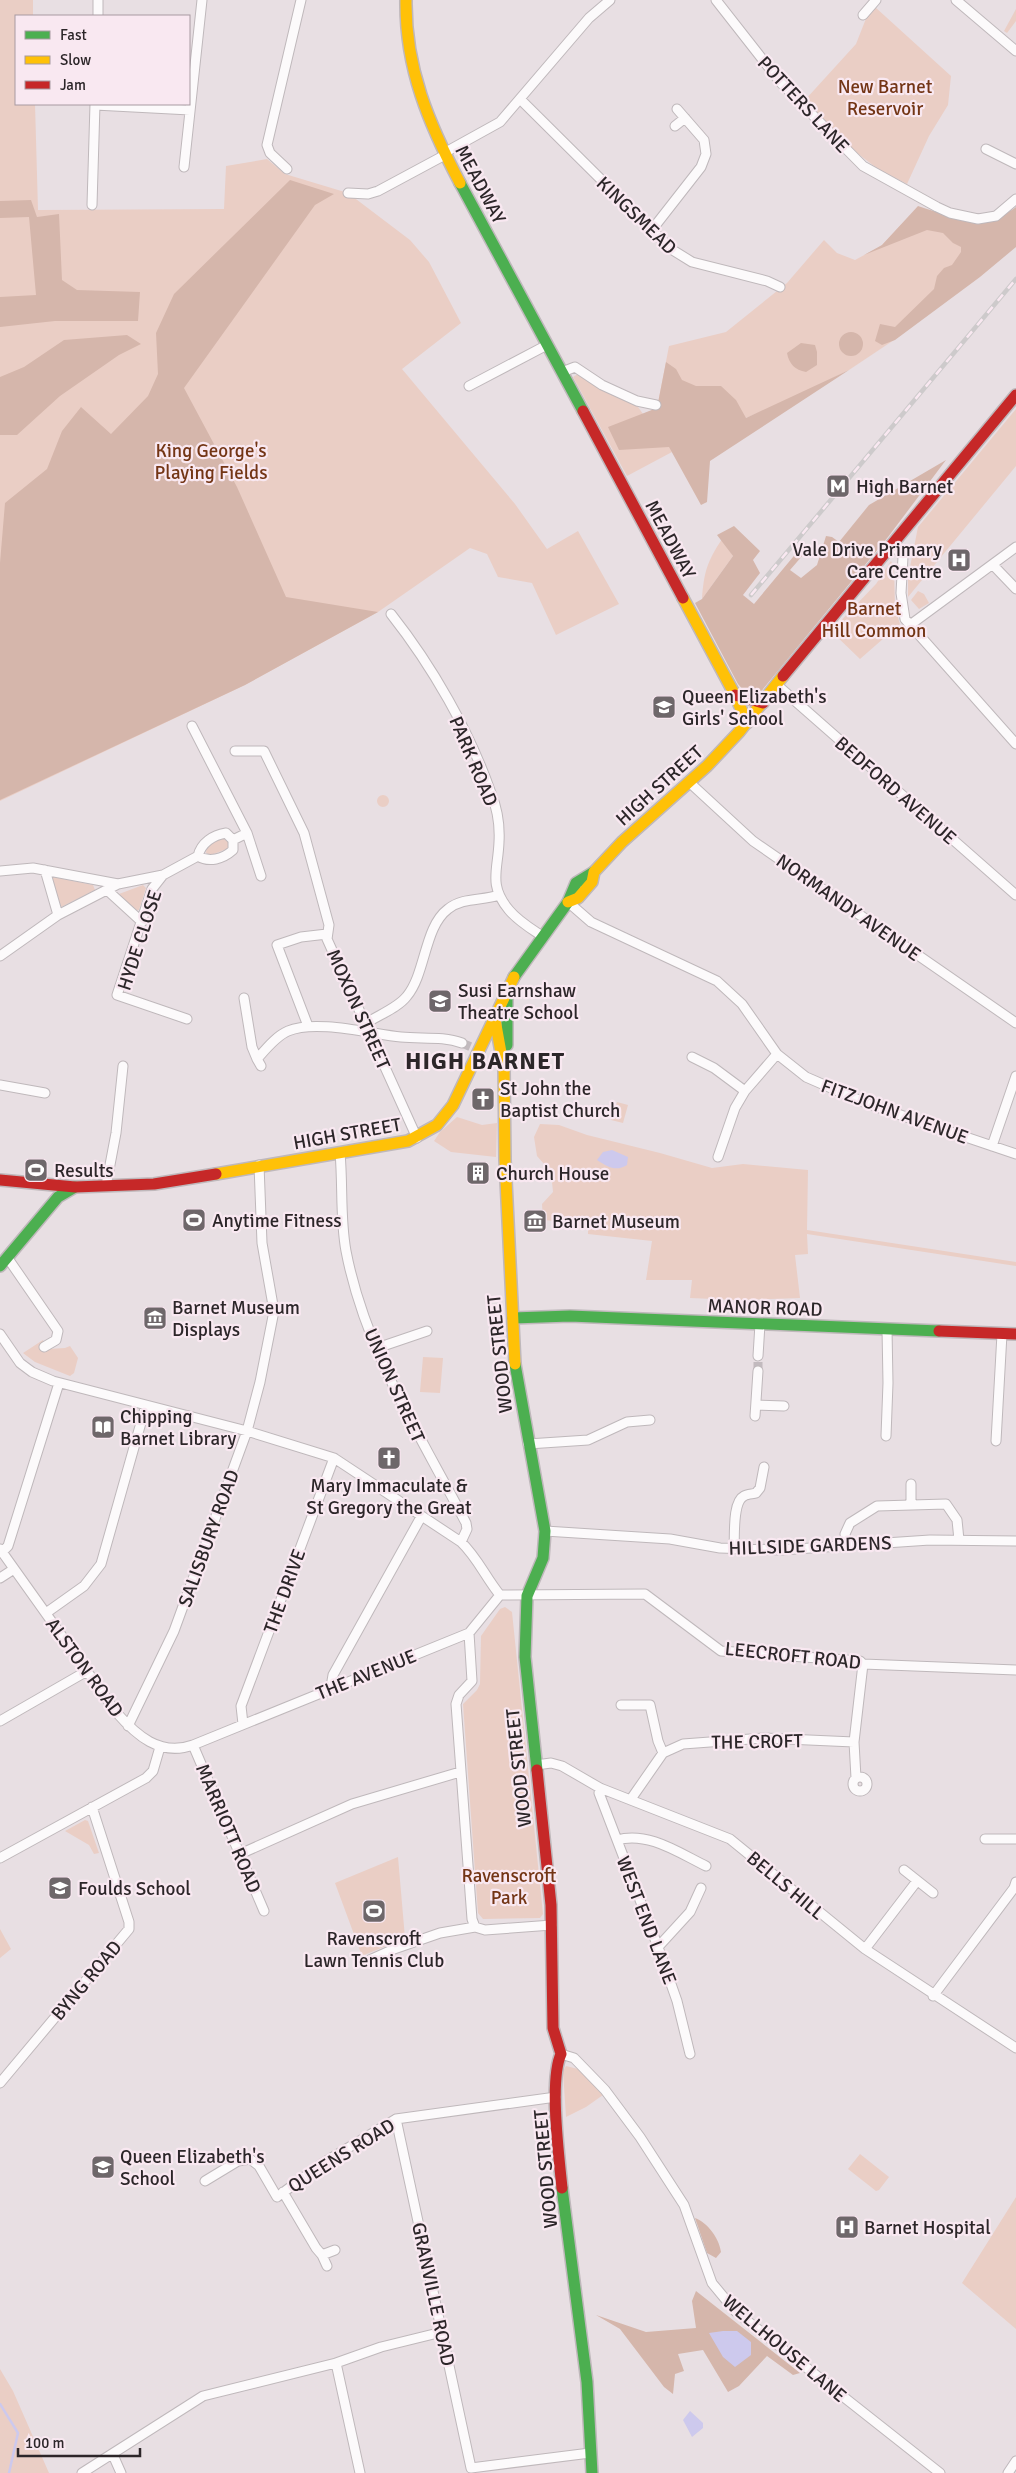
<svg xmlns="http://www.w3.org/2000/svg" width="1016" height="2473" viewBox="0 0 1016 2473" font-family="Signika,sans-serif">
	<rect width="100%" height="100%" fill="#e8dfe3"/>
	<!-- green -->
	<path fill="#eacec5" d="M 0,0 L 33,0 L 33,16 L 16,16 L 16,104 L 35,104 L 38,210 L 224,209 L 226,166 L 267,159 L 285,174 L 348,193 L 410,240 L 429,262 L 461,323 L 402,369 L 515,504 L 547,549 L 578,531 L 619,604 L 556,635 L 532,583 L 498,577 L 487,554 L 470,548 L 378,612 L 245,685 L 0,801 Z
		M 875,7 L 951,76 L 948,105 L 929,136 L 907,184 L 878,169 L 857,153 L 805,100 L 856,44 L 867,16 Z
		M 1016,9 L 1016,21 L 1007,33 L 1004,31 Z
		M 952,217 L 1000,217 L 894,340 L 849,370 L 790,399 L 711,433 L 670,447 L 672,452 L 627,476 L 573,377 L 578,374 L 636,404 L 643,414 L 657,408 L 669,346 L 726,332 L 787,283 L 824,240 L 837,253 L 855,260 L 881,246 L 903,223 Z
		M 1016,409 L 1016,466 L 908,597 L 908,577 L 918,527 Z
		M 722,539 L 733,556 L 702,599 C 704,572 707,562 722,539 Z
		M 891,561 L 894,568 L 895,608 L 900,624 L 860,659 L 831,631 L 876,584 Z
		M 918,591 L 924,594 L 929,603 L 919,609 L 911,600 Z
		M377 801a6 6 0 1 1 12 0a6 6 0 1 1-12 0Z
		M 222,838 L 229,842 L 229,848 L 211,855 L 206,853 L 207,846 Z
		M 53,877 L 93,885 L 95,890 L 61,907 L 52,878 Z
		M 143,885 L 146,888 L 139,910 L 135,910 L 119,894 Z
		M 617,1102 L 628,1105 L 623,1123 L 611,1120 Z
		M 457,1117 L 482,1125 L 497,1123 L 496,1157 L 451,1152 L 434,1141 L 440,1132 Z
		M 540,1124 L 559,1125 L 587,1135 L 660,1153 L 712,1168 L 743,1164 L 808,1170 L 807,1230 L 1016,1262 L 1016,1266 L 807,1234 L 808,1254 L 795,1255 L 800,1298 L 738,1300 L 690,1298 L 692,1280 L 646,1280 L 652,1241 L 588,1234 L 588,1229 L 556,1228 L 556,1221 L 543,1220 L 542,1204 L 553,1192 L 551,1172 L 537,1156 L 534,1137 Z
		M 43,1340 L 48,1349 L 65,1348 L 70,1346 L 78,1358 L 74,1373 L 70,1376 L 35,1362 L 23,1353 Z
		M 423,1357 L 443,1358 L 440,1393 L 420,1392 Z
		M 505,1607 L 512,1612 L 543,1914 L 540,1918 L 483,1919 L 478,1913 L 463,1704 L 477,1690 L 480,1684 L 481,1636 L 500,1609 Z
		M 85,1820 L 88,1821 L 99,1853 L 94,1854 L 89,1845 L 65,1831 Z
		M 398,1857 L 405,1938 L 362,1956 L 335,1883 Z
		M 0,1929 L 11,1949 L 0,1958 Z
		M 566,2066 L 578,2069 L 603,2095 L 586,2107 L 566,2117 L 563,2071 Z
		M 860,2154 L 889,2177 L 879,2190 L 876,2191 L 848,2169 Z
		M 1016,2197 L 1016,2329 L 962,2283 Z
		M 0,2369 L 13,2391 L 49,2473 L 0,2473 Z"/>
	<!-- forest -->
	<path fill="#d5b6ab" d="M 290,180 L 334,194 L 315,205 L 184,388 L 237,487 L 286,597 L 378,612 L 245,685 L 0,800 L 0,563 L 5,503 L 47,469 L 62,431 L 81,407 L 111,434 L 148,396 L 158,374 L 156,333 L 174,294 Z
		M 31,200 L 37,217 L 59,214 L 62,280 L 77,290 L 140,292 L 138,321 L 55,321 L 0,327 L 0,297 L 36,295 L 29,217 L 0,218 L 0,201 Z
		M 918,206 C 947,216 989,229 1016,207 L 1016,247 L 980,277 L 895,340 L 882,345 L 875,341 L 880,324 L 895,327 L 934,289 L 937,276 L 944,268 L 952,265 L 961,252 L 961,247 L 953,243 L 943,233 L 927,230 L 864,255 L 882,245 Z
		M839 344a12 12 0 1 1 24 0a12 12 0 1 1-24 0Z
		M 127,335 L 141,344 L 119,355 L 60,396 L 17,435 L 0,435 L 0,377 L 24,367 L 64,340 Z
		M 801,343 L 815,345 L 817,352 L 817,365 L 806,372 C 795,370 789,364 787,353 Z
		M 666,362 L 676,369 L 682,380 L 696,386 L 721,386 L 736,400 L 746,418 L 849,370 L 710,461 L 707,502 L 701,505 L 669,447 L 619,450 L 608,427 L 657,408 Z
		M 946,460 L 888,537 L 759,694 C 748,697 745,692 738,684 L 695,603 L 702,599 L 733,556 L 717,535 L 734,526 L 760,551 L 753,560 L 760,573 L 743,595 L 754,604 L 798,551 L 803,555 L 790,570 L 801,578 L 817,565 L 826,536 L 832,537 L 839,542 L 869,505 Z
		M 695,2218 C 708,2223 719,2238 721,2252 L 716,2258 L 707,2253 Z
		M 696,2291 L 800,2373 L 793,2375 L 767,2356 L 739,2386 L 728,2392 L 703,2350 L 678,2354 L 684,2371 L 675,2374 L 673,2394 L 664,2387 L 620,2329 L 596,2315 L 646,2332 L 696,2328 L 692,2301 Z"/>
	<!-- water -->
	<path fill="#cdc9ed" d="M 612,1150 L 628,1157 L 627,1165 C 616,1172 608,1167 597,1160 L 603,1152 Z
		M 723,2331 L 737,2331 L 751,2342 L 751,2355 L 735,2367 L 723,2357 L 709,2333 Z
		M 690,2411 L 703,2423 L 703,2428 L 692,2437 L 683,2420 Z"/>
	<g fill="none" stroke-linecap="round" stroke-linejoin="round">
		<!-- stream -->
		<path stroke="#cdc9ed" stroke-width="2.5" d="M 0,2404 L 18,2433 L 9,2473"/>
		<!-- street-tunnel -->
		<path stroke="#c2babe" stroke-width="9" stroke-dasharray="9 4.5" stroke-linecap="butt" d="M 462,1043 L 471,1047
			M 758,1371 L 758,1356"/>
		<!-- street casing -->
		<g stroke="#bfb8bb" stroke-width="11">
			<path id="street" d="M 716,0 L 781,83 L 863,166 L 937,207 L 950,213 L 978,219 L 996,216 L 1016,199
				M 956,0 L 1016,51
				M 863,15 L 876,0
				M 98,16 L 98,0
				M 520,99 L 671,249 L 692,262 L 767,281 L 780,287
				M 95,105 L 190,110
				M 675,126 L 685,118
				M 986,149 L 1016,164
				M 444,153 L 500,122 L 589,18 L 610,0
				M 184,167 L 202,0
				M 287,169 L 270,153 L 267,145 L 301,0
				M 348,193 L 368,194 L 378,191 L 445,155
				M 92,205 L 95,104
				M 651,231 L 701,167 L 706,154 L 704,140 L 677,109
				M 562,372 L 575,367 L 602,385 L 637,401 L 656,405
				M 469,386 L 547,345
				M 892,543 L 903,557 L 901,593 L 905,619 L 1016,744
				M 993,565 L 1016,589
				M 391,614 C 432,666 469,730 491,793 C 497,808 500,825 499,842 C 498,870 488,885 509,910 C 518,921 530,928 542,936
				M 910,625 L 1016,547
				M 777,685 L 1016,895
				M 192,726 L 247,833 L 261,876
				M 235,751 L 264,751 L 304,833 L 329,925 L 327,939 L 417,1138
				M 689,782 L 753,841 L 1016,1023
				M 198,856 C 201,843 213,835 226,833 L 233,840
				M 45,870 L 58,915
				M 0,871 L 33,868 L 118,884
				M 163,875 L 152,889 L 117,995 L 187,1019
				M 107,890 L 142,922
				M 568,902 L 591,922 L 717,981 L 742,1004 L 777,1054 L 806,1077 L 868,1104 L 1016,1154
				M 0,956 L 58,915 L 118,884 L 163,875 L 198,856 C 209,863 223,859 233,850 L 233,840 L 247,833
				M 244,998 L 252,1047 L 257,1059
				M 365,1024 C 378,1015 398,1008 407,996 C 426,973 424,927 448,909 C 463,897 482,901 499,895
				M 308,1026 L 277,945 L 301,937 L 327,934
				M 692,1057 L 714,1068 L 745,1091
				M 261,1066 L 257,1059 C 265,1050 276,1036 288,1031 C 316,1019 371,1034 401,1037 C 422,1039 443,1036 462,1043
				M 0,1085 L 45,1093
				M 992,1146 L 1016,1076
				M 340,1153 C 343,1185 340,1219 346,1251 C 365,1350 420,1435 466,1523 L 467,1529 L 461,1542
				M 718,1157 L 735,1108 L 745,1091 L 777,1054
				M 106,1186 L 116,1133 L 123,1066
				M 7,1257 L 58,1331 L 56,1340 L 44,1347
				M 0,1334 L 20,1363 L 32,1372 L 53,1381 L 247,1431 L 334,1458 L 461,1542 C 477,1557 486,1578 500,1595
				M 377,1348 L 427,1331
				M 758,1356 L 760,1324
				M 756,1405 L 784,1406
				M 755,1416 L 758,1371
				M 886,1436 L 888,1383 L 887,1329
				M 996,1441 L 1002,1334
				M 528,1444 L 588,1440 L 627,1422 L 650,1420
				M 911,1484 L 911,1504
				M 545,1531 L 670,1539 L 720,1548 L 781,1550 L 930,1540 L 1016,1541
				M 847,1545 L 845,1534 L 850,1523 L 877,1506 L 946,1504 L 957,1520 L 959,1540
				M 0,1549 L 116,1712 C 136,1735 160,1757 193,1745 L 469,1633 L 500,1595 L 645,1594 L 721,1651 L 860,1661 L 863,1664 L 1016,1670
				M 734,1549 C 735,1536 732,1502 744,1496 C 747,1494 753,1494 756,1493 L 760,1488 L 764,1467
				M 2,1552 L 8,1546 L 59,1383
				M 0,1578 L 14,1569
				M 46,1613 L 84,1586 L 101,1564 L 146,1405
				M 469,1633 L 472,1681 L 459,1695 L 456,1704 L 472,1919 L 475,1927
				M 331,1687 L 333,1675 L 421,1517
				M 621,1705 L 650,1705 L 658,1741 L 663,1753
				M 0,1721 L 87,1671
				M 243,1724 L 241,1706 L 334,1458
				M 128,1726 L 174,1631 L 247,1431 L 260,1382 L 274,1311 L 262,1243 L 259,1165
				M 854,1742 L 856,1778
				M 193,1745 L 264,1911
				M 536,1765 L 551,1763 L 562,1766 L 600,1788 L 730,1839 L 865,1949 L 1016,2048
				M853 1784a7 7 0 1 1 14 0a7 7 0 1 1-14 0Z
				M 600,1788 L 599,1793 L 658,1947 L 677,2001 L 690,2054
				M 631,1799 L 663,1753 L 683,1744 L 764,1738 L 854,1742 L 863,1664
				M 985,1839 L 1016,1839
				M 617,1840 C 648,1831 679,1853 706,1866
				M 240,1854 L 352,1804 L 460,1772
				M 0,1858 L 146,1778 L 153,1771 L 160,1747
				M 904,1870 L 933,1893
				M 658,1947 L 690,1912 L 701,1888
				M 865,1949 L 917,1881
				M 365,1962 L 394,1949 L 440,1933 L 475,1927 L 485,1930 L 552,1925
				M 933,1996 L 1014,1888 L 1016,1882
				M 561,2054 L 574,2058 L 605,2090 L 640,2137 L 684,2205 L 712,2283 L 736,2312 L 940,2473
				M 0,2083 L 129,1929 L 129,1922 L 92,1807
				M 396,2119 L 471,2468 L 590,2453
				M 205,2181 L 238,2161 L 250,2159 L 259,2166 L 277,2197 L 323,2163 L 396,2119 L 556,2097
				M 283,2192 L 316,2248 L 322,2255 L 335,2250
				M 322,2255 L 327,2266
				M 113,2455 L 121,2473
				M 82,2473 L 203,2396 L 336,2363
				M 360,2473 L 336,2363 L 381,2347 L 442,2332
				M 1008,2473 L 1016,2461"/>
		</g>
		<!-- fast casing -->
		<g stroke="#bfb8bb" stroke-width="14">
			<path id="fast" d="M 460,183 L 583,411
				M 514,977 L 568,902 L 576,883 L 594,872
				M 507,991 L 507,1045
				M 0,1266 L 58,1197 L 75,1187
				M 513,1318 L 570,1316 L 939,1331
				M 515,1364 L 545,1531 L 543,1558 L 527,1596 L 525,1657 L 537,1770
				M 562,2188 L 587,2382 L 592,2473"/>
		</g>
		<!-- slow casing -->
		<g stroke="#bfb8bb" stroke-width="14">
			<path id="slow" d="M 406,0 C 405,68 429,124 460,183
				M 683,598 L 735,695 L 747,723
				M 568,902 L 578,898 L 592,882 L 594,872 L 622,842 L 707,766 L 739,732 L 783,676
				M 494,1014 L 504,1069 L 505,1160 L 515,1364
				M 216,1174 L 408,1141 L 437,1125 L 453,1105 L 514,977"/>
		</g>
		<!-- jam casing -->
		<g stroke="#bfb8bb" stroke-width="14">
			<path id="jam" d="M 583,411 L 683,598
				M 783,676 L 1016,395
				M 735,695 L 763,703
				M 0,1180 L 75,1187 L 154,1184 L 216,1174
				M 939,1331 L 1016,1334
				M 537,1770 L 551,1905 L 553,2028 L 561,2054 C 549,2080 559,2157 562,2188"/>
		</g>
		<!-- street -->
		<use href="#street" stroke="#fcfafb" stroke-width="9"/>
		<!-- fast -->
		<use href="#fast" stroke="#4caf50" stroke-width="11"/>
		<!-- slow -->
		<use href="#slow" stroke="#ffc107" stroke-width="11"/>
		<!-- jam -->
		<use href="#jam" stroke="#c62828" stroke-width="11"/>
		<!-- rail casing -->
		<g stroke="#cdcacb" stroke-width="4.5">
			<path id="rail" d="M 751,595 L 1016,279"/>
		</g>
		<!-- rail -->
		<use href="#rail" stroke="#f9e8f1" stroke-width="2.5" stroke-dasharray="8" stroke-linecap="butt"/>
	</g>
	<!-- icons -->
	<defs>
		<g id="metro-square" transform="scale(1.25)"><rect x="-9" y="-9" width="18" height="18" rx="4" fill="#6e676a" stroke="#f9e8f1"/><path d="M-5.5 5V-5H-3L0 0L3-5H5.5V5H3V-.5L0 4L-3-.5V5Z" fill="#fff"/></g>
		<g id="hospital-square" transform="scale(1.25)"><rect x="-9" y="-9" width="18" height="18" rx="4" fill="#6e676a" stroke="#f9e8f1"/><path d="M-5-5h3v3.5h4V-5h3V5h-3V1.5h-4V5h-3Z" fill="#fff"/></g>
		<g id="school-square" transform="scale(1.25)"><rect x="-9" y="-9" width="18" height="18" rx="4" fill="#6e676a" stroke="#f9e8f1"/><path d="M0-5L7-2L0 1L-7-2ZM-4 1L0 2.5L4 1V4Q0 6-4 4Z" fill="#fff"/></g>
		<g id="church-square" transform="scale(1.25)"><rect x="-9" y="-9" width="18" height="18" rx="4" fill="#6e676a" stroke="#f9e8f1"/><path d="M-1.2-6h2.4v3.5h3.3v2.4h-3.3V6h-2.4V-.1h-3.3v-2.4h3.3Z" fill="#fff"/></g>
		<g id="stadium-square" transform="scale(1.25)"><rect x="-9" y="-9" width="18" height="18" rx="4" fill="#6e676a" stroke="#f9e8f1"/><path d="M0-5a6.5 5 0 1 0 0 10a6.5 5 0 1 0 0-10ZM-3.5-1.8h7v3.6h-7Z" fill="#fff"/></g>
		<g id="building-square" transform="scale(1.25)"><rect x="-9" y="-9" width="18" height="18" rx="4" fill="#6e676a" stroke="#f9e8f1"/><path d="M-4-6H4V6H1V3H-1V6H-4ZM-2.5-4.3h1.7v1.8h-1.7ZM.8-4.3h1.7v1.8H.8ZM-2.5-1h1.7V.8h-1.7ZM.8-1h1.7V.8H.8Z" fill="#fff"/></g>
		<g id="museum-square" transform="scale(1.25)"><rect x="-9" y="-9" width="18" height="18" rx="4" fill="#6e676a" stroke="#f9e8f1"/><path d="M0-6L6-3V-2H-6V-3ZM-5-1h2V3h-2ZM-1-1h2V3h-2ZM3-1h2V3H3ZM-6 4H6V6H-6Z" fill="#fff"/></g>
		<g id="library-square" transform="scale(1.25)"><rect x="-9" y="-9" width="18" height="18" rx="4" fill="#6e676a" stroke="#f9e8f1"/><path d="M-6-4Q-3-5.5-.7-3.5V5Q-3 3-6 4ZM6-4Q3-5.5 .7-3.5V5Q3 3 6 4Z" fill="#fff"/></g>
	</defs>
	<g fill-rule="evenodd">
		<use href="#metro-square" x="838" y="486"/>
		<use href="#hospital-square" x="959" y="560"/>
		<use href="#school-square" x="664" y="707"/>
		<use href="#school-square" x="440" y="1001"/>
		<use href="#church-square" x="483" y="1099"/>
		<use href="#stadium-square" x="36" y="1170"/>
		<use href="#building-square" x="478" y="1173"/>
		<use href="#stadium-square" x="194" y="1220"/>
		<use href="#museum-square" x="535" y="1221"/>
		<use href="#museum-square" x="155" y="1318"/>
		<use href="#library-square" x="103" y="1427"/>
		<use href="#church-square" x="389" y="1458"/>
		<use href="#school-square" x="60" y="1888"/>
		<use href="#stadium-square" x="374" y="1911"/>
		<use href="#school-square" x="103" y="2167"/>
		<use href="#hospital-square" x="847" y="2227"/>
	</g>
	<g text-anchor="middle" stroke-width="4.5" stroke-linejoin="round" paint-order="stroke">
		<!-- park labels -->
		<g font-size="19" fill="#733515" stroke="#f9e8f1">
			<text x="885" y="93">New Barnet<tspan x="885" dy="22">Reservoir</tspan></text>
			<text x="211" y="457">King George's<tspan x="211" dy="22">Playing Fields</tspan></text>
			<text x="874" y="615">Barnet<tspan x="874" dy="22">Hill Common</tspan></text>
			<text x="509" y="1882">Ravenscroft<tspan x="509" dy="22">Park</tspan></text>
		</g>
		<!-- street labels -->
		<g font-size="19" fill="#2c2629" stroke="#f9e8f1">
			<text transform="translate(804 104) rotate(47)" y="7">POTTERS LANE</text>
			<text transform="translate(481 184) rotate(62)" y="7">MEADWAY</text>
			<text transform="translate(637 215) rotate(44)" y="7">KINGSMEAD</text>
			<text transform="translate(671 539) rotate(62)" y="7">MEADWAY</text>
			<text transform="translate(474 761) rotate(67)" y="7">PARK ROAD</text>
			<text transform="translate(659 785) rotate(-42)" y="7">HIGH STREET</text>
			<text transform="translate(896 790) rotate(41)" y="7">BEDFORD AVENUE</text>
			<text transform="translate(849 907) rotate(35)" y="7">NORMANDY AVENUE</text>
			<text transform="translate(139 940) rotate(-72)" y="7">HYDE CLOSE</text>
			<text transform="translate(359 1009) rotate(66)" y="7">MOXON STREET</text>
			<text transform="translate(895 1111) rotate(20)" y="7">FITZJOHN AVENUE</text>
			<text transform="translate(347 1133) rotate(-10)" y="7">HIGH STREET</text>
			<text transform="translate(765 1307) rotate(2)" y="7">MANOR ROAD</text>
			<text transform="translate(499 1354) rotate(-96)" y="7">WOOD STREET</text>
			<text transform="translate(395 1385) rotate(66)" y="7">UNION STREET</text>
			<text transform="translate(208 1538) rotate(-70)" y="7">SALISBURY ROAD</text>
			<text transform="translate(810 1545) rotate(-2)" y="7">HILLSIDE GARDENS</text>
			<text transform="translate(284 1591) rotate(-70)" y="7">THE DRIVE</text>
			<text transform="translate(793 1655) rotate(6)" y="7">LEECROFT ROAD</text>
			<text transform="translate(85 1667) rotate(54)" y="7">ALSTON ROAD</text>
			<text transform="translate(366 1674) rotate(-22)" y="7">THE AVENUE</text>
			<text transform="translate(757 1741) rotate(-1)" y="7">THE CROFT</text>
			<text transform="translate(518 1768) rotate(-96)" y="7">WOOD STREET</text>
			<text transform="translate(229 1828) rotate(67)" y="7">MARRIOTT ROAD</text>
			<text transform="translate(786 1885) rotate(40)" y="7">BELLS HILL</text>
			<text transform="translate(647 1920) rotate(69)" y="7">WEST END LANE</text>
			<text transform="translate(86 1980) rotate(-50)" y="7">BYNG ROAD</text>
			<text transform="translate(341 2155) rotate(-32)" y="7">QUEENS ROAD</text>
			<text transform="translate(545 2169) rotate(-95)" y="7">WOOD STREET</text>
			<text transform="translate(434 2294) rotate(78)" y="7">GRANVILLE ROAD</text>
			<text transform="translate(785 2348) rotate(40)" y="7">WELLHOUSE LANE</text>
		</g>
		<!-- poi labels -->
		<g font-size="19" fill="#2c2629" stroke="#f9e8f1" text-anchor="start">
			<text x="856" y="493">High Barnet</text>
			<text x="942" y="556" text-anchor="end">Vale Drive Primary<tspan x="942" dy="22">Care Centre</tspan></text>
			<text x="682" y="703">Queen Elizabeth's<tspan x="682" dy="22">Girls' School</tspan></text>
			<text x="458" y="997">Susi Earnshaw<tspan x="458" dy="22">Theatre School</tspan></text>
			<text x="500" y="1095">St John the<tspan x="500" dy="22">Baptist Church</tspan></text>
			<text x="54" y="1177">Results</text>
			<text x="496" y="1180">Church House</text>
			<text x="212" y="1227">Anytime Fitness</text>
			<text x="552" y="1228">Barnet Museum</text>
			<text x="172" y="1314">Barnet Museum<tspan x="172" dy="22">Displays</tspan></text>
			<text x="120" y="1423">Chipping<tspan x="120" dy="22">Barnet Library</tspan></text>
			<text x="389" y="1492" text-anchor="middle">Mary Immaculate &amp;<tspan x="389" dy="22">St Gregory the Great</tspan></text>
			<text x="78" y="1895">Foulds School</text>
			<text x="374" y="1945" text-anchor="middle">Ravenscroft<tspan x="374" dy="22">Lawn Tennis Club</tspan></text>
			<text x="120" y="2163">Queen Elizabeth's<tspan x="120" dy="22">School</tspan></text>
			<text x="864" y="2234">Barnet Hospital</text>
		</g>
		<!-- district labels -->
		<g font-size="24" font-weight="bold" letter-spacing="1" fill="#2c2629" stroke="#f9e8f1">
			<text x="485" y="1069">HIGH BARNET</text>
		</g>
	</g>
	<!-- legend -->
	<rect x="15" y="15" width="175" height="90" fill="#f9e8f1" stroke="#a79aa1"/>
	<rect x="25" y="31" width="25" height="8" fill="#4caf50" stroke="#a79aa1"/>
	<text x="60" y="40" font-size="15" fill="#2c2629">Fast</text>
	<rect x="25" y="56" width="25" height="8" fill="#ffc107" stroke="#a79aa1"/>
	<text x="60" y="65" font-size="15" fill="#2c2629">Slow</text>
	<rect x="25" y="81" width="25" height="8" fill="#c62828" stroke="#a79aa1"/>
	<text x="60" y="90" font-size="15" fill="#2c2629">Jam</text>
	<!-- scale -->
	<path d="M18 2448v8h122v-8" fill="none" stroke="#2c2629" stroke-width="2.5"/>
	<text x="25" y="2448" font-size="15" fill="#2c2629" stroke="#f9e8f1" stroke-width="4" paint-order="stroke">100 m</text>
</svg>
